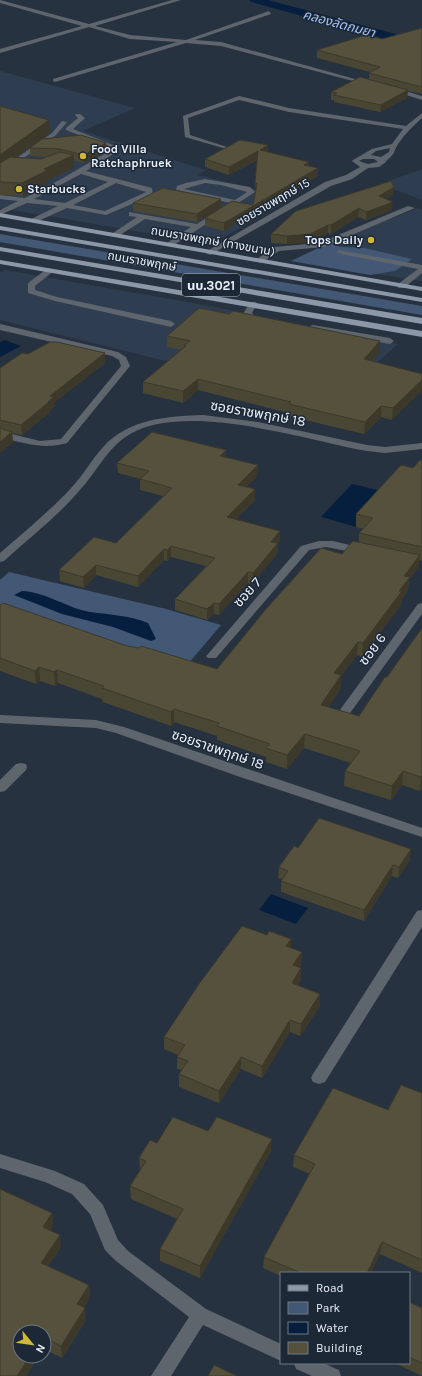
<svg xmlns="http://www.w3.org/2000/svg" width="422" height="1376" viewBox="0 0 422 1376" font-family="Karla,'Noto Sans Thai',sans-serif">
	<rect width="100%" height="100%" fill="#273241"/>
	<!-- built -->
	<path fill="#2e3d50" d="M 0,71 L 135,108 L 83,131 L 206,170 L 198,175 L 292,198 L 212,244 L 0,208 Z
		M 422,169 L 422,200 L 380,184 Z
		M 418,208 L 422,210 L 422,281 L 291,261 L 329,243 Z
		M 5,270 L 210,306 L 398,344 L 341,395 L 162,360 L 0,320 L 0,273 Z"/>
	<!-- green -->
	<path fill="#435875" d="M 0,234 L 422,306 L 422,315 L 0,242 Z
		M 329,243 L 340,247 L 364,248 L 412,259 L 395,271 L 370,275 L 291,261 Z
		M 9,572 L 166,609 L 221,625 L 183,670 L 0,610 L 0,580 Z"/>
	<!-- water -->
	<path fill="#061f3f" d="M 4,340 L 21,346 L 0,357 L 0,342 Z
		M 352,484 L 386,492 L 356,527 L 321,517 Z
		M 22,591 C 46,592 67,608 90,612 C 112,615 127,615 148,623 L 156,639 L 151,641 L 113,627 L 62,614 L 14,595 Z
		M 271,894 L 308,908 L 296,924 L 259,910 Z"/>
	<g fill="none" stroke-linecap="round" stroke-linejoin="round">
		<!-- canal -->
		<path fill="#061f3f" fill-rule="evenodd" d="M 249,0 L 268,0 L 422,41 L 422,49 L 251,2 Z"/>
		<!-- minor -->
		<path fill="#5f656d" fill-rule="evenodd" d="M 0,0 L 89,24 L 172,0 L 181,0 L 95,26 L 130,35 L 186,40 L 269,11 L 271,14 L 195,40 L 221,42 L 373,84 L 368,85 L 221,46 L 186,43 L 55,82 L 53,81 L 53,79 L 177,42 L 130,39 L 89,27 L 0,53 L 0,49 L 82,26 L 0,3 Z
			M 392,87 L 422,96 L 422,100 L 390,90 L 390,88 Z
			M 239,96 L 289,108 L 406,126 L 422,113 L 422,118 C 413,126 405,134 398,144 C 392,154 397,152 386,161 L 386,162 L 379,167 L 368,168 L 352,179 L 331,186 L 210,255 L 206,253 L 207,251 L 325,182 L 346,175 L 360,167 L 352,161 L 353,160 L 372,149 L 392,144 L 403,129 L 289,112 L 239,100 L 188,118 L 190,135 L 230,148 L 230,150 L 185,137 L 183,116 ZM 390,148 L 389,152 L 381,157 L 371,155 L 376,151 ZM 363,159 L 374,159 L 378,162 L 368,164 L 359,161 Z
			M 76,114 L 80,114 L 85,118 L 73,129 L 113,145 L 118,151 L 86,171 L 152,188 L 153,195 L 106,215 L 67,208 L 34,223 L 30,221 L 31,219 L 58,206 L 27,203 L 0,215 L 0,210 L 18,201 L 0,199 L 0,195 L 25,198 L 63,178 L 111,150 L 109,147 L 66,130 L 66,128 L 78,118 L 75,115 ZM 81,174 L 108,182 L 65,203 L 34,199 ZM 116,183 L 146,192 L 105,211 L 73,205 Z
			M 62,121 L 67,122 L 56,135 L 0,175 L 0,170 L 52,133 Z
			M 205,179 L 250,187 L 255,192 L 171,247 L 164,245 L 191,227 L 145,219 L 117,237 L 110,235 L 137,217 L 129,216 L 129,212 L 197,224 L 230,203 L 176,190 L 177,186 L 186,183 ZM 205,183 L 221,185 L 247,192 L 235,200 L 184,189 Z
			M 408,206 L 415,208 L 324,247 L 279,251 L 261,263 L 254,261 L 274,247 L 319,243 Z
			M 338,250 L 422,265 L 422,273 L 404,288 L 398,288 L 398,284 L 418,269 L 341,254 L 337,252 Z
			M 48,268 L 55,270 L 35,286 L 35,290 L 57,297 L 171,321 L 175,324 L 171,327 L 55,301 L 28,293 L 28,283 Z
			M 250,302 L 256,302 L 257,304 L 252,313 L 255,317 L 265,318 L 265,322 C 256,324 249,321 243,314 Z
			M 0,324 L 118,352 L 126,357 L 130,366 L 67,443 C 44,450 23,443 0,437 L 0,431 L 40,441 L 61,439 L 121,366 L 119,360 L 112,356 L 0,330 Z
			M 313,325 L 390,338 L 394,341 L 390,344 L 310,330 L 310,326 Z
			M 203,415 L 258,422 L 367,445 L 385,447 L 422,443 L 422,449 L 385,453 L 367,451 C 305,440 179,398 124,438 C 105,452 95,474 79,491 C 57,517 29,538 4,561 L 0,562 L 0,553 C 24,532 50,511 72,487 C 84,474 92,459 104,446 C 129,419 168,416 203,415 Z
			M 319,541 L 333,541 L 366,549 L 367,551 L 362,554 L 326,547 L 309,550 L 216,658 L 208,658 L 206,656 L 208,654 L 301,546 Z
			M 422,603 L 422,614 L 350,713 L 342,713 L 340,710 L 342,707 L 418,604 Z
			M 0,715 L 96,720 L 124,727 L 422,828 L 422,837 L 240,777 L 116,733 L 96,728 L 0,723 Z
			M 21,763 L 26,764 L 27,767 L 26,770 L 5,791 L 0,792 L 0,780 L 16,764 Z
			M 422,910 L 422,927 L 325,1082 L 319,1084 L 313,1082 L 311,1078 L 313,1074 L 417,911 Z
			M 0,1154 L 55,1171 L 84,1184 L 103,1205 L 118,1240 L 128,1251 L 206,1309 L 281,1344 L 281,1361 L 203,1325 L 171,1376 L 151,1376 L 189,1317 L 116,1261 L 105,1250 L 90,1214 L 72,1194 L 45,1182 L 0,1168 Z
			M 294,1363 L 323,1363 L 339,1370 L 341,1376 L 312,1376 L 296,1369 Z"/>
		<!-- major -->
		<path fill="#8c97a7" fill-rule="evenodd" d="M 0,213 L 422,287 L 422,291 L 0,217 Z
			M 0,226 L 422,298 L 422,302 L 0,230 Z
			M 0,247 L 422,318 L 422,324 L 0,251 Z
			M 0,260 L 422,331 L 422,337 L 0,264 Z"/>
	</g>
	<!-- wall -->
	<path fill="#494634" d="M 422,28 L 422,94 L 408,91 L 407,98 L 380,112 L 334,102 L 334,100 L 331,100 L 331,92 L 369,80 L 369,73 L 370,72 L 317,58 L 317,50 L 382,39 Z
		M 0,106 L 50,133 L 16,157 L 41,159 L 46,157 L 30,156 L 30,148 L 106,143 L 107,151 L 84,163 L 74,161 L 74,168 L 48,180 L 48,183 L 23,196 L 0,195 Z
		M 268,152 L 309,162 L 309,166 L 318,176 L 224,231 L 205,226 L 205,218 L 253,205 L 256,191 L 255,182 L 257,160 L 229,175 L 205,167 L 205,159 Z
		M 393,195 L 387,199 L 392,210 L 366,220 L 358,217 L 331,234 L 328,233 L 310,242 L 287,244 L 271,243 L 271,234 Z
		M 133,203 L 221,207 L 197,222 L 133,211 Z
		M 167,336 L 380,352 L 372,361 L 422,374 L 392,420 L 381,417 L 364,434 L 288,416 L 288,413 L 198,390 L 183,403 L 143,393 L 143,382 L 181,350 L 167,347 Z
		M 28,354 L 105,363 L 55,402 L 55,406 L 50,410 L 50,412 L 22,435 L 12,433 L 13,442 L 0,453 L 0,368 Z
		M 226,450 L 226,457 L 258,465 L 257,476 L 246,487 L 255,489 L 255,500 L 236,519 L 280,531 L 280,541 L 278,544 L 277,554 L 252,584 L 248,583 L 219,615 L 214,614 L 207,620 L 175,610 L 175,599 L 206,566 L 171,557 L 167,561 L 164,560 L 138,587 L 96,575 L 84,588 L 60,581 L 59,570 L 116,543 L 163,496 L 140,490 L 140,479 L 118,473 L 117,463 Z
		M 422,461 L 422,561 L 419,560 L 418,568 L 409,580 L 408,590 L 402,599 L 401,605 L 362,657 L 357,655 L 341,676 L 341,689 L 328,707 L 359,716 L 422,628 L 422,787 L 420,791 L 402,785 L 391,800 L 344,786 L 345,771 L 351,763 L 304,748 L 287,769 L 266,762 L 266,757 L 217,740 L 217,736 L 174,722 L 171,726 L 103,702 L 102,699 L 58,683 L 55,686 L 40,681 L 36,684 L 0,671 L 0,605 L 127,646 L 217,669 L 342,554 L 359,542 L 359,533 L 364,529 L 356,527 L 356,514 Z
		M 298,848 L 410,860 L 398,878 L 392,876 L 364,921 L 281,892 L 281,881 L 282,879 L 278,878 L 279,867 Z
		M 267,935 L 291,939 L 291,948 L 302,952 L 301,964 L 299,968 L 301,980 L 298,985 L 320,1006 L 300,1036 L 290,1032 L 262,1078 L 241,1069 L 219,1103 L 179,1087 L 179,1074 L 182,1070 L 177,1069 L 177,1057 L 178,1055 L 164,1049 L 164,1037 Z
		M 422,1093 L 422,1273 L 380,1254 L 371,1273 L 281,1273 L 281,1276 L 263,1268 L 264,1257 L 310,1174 L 293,1167 L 294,1155 L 388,1110 Z
		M 208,1131 L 271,1151 L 200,1278 L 160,1261 L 160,1249 L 177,1219 L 131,1199 L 130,1186 L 140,1170 L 139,1158 L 157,1143 Z
		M 52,1213 L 53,1225 L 50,1230 L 61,1247 L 48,1266 L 89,1285 L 90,1297 L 84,1307 L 86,1320 L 62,1358 L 44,1349 L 44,1332 L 20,1356 L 39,1356 L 26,1376 L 0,1376 Z
		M 409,1302 L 422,1308 L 422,1376 L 395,1363 L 409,1363 Z"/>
	<!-- shaded-wall -->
	<path fill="#3c392b" d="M 408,90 L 407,98 L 380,112 L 381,105 Z
		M 49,120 L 50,133 L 0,168 L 0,155 Z
		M 106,143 L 107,151 L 84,163 L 84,155 Z
		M 268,145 L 268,154 L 260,150 Z
		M 258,151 L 258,159 L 229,175 L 229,167 Z
		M 74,155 L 74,168 L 48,180 L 48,183 L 23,196 L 22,183 L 44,169 Z
		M 309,162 L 309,170 L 304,165 Z
		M 318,168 L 318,176 L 224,231 L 224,223 Z
		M 394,187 L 393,195 L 378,205 L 379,196 Z
		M 221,199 L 221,207 L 197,222 L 197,214 Z
		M 393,202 L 392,210 L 366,220 L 366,212 Z
		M 359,208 L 358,217 L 331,234 L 331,225 Z
		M 328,225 L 328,233 L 310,242 L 287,244 L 287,236 Z
		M 380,341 L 380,352 L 363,370 L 364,359 Z
		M 105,353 L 105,363 L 55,402 L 55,406 L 50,410 L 50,412 L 22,435 L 21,425 L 48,402 L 50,396 Z
		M 198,379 L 198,390 L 183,403 L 183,391 Z
		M 422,380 L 422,391 L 392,420 L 393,408 Z
		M 381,406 L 381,417 L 364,434 L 365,422 Z
		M 12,432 L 13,442 L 0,453 L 0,442 Z
		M 226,450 L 226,460 L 220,456 Z
		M 258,465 L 257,476 L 238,495 L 238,485 Z
		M 255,489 L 255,500 L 227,528 L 227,517 Z
		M 280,531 L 280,541 L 278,544 L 277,554 L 252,584 L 253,573 L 271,542 Z
		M 171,546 L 171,557 L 167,561 L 167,550 Z
		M 164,549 L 164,560 L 138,587 L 138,576 Z
		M 420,555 L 418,568 L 409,580 L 408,590 L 402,599 L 401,605 L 362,657 L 363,643 L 399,591 L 404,576 Z
		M 96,565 L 96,575 L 84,588 L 83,577 Z
		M 248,572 L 248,583 L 219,615 L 219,604 Z
		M 214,603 L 214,614 L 207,620 L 207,609 Z
		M 358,642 L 357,655 L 341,676 L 341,689 L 321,718 L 321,705 L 334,673 Z
		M 39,667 L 40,681 L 36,684 L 35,671 Z
		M 57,670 L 58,683 L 55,686 L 54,672 Z
		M 174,709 L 174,722 L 171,726 L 171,712 Z
		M 305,734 L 304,748 L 287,769 L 287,755 Z
		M 403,771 L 402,785 L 391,800 L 392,786 Z
		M 422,775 L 422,787 L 420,791 L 421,777 Z
		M 411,849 L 410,860 L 398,878 L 399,867 Z
		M 393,865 L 392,876 L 364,921 L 364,910 Z
		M 291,939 L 291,951 L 286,946 Z
		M 302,952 L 301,964 L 293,977 L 293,965 Z
		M 301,968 L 301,980 L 291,995 L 292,983 Z
		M 320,994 L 320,1006 L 300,1036 L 301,1024 Z
		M 290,1020 L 290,1032 L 262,1078 L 262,1066 Z
		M 241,1057 L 241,1069 L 219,1103 L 219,1091 Z
		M 272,1139 L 271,1151 L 200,1278 L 200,1266 Z
		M 52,1213 L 53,1225 L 44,1239 L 43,1227 Z
		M 60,1235 L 61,1247 L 42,1275 L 41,1263 Z
		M 382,1242 L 380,1254 L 371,1273 L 367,1273 Z
		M 89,1285 L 90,1297 L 78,1316 L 77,1304 Z
		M 85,1308 L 86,1320 L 62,1358 L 61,1346 Z
		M 30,1356 L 39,1356 L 26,1376 L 17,1376 Z"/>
	<!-- building -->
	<path fill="#55513d" stroke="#3c392b" d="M 422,28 L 422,87 L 369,73 L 380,67 L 317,50 L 366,35 L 382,39 Z
		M 360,77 L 408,90 L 381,105 L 334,95 L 337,93 L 331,92 Z
		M 0,106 L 49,120 L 0,155 Z
		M 81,135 L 106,143 L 84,155 L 60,149 L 30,148 L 42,139 Z
		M 240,140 L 268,145 L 260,150 L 309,162 L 304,165 L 318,168 L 224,223 L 205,218 L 232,201 L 253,205 L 257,184 L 255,182 L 258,151 L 229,167 L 205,159 Z
		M 60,152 L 74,155 L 44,169 L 48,170 L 22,183 L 0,182 L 0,163 L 10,157 L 41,159 Z
		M 391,181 L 394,187 L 379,196 L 393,202 L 366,212 L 359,208 L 331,225 L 328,225 L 310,234 L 287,236 L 271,234 L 296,211 Z
		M 163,188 L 221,199 L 197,214 L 133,203 Z
		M 199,308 L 229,314 L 233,311 L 380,341 L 364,359 L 422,374 L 422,380 L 393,408 L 381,406 L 365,422 L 289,404 L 291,402 L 198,379 L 183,391 L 143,382 L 186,346 L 184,345 L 190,341 L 167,336 Z
		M 50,342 L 57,342 L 105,353 L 50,396 L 54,397 L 48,402 L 49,402 L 21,425 L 0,420 L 0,368 L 22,353 L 28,354 Z
		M 0,428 L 12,432 L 0,442 Z
		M 152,432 L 226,450 L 220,456 L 258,465 L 238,485 L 255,489 L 227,517 L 280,531 L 271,542 L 278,543 L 253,573 L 248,572 L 219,604 L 214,603 L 207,609 L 175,599 L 215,558 L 171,546 L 167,550 L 164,549 L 138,576 L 96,565 L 83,577 L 59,570 L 94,537 L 116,543 L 172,488 L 140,479 L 149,471 L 117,463 Z
		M 420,460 L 422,461 L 422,547 L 359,533 L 373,518 L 356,514 L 401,465 L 413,468 Z
		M 353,541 L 420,555 L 404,576 L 410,577 L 399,591 L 402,591 L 363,643 L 358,642 L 334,673 L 341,675 L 321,705 L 359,716 L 385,677 L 387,677 L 422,628 L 422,775 L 421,777 L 403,771 L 392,786 L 345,771 L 360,751 L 305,734 L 287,755 L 266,748 L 270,744 L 217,726 L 219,723 L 174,709 L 171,712 L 102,688 L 104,686 L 57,670 L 54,672 L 39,667 L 35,671 L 0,658 L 0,605 L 3,603 L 127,646 L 139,648 L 141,646 L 217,669 L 266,609 L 321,548 L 342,554 Z
		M 319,818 L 411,849 L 399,867 L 393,865 L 364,910 L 281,881 L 288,871 L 279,867 L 294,846 L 298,848 Z
		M 242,926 L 267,935 L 269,931 L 291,939 L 286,946 L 302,952 L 293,965 L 301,968 L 292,983 L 320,994 L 301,1024 L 290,1020 L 262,1066 L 241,1057 L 219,1091 L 179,1074 L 188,1061 L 177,1057 L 185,1045 L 164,1037 L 199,984 Z
		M 401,1085 L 422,1093 L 422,1260 L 382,1242 L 367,1273 L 301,1273 L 264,1257 L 315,1164 L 294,1155 L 333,1088 L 388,1110 Z
		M 173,1117 L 208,1131 L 217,1117 L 272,1139 L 200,1266 L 160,1249 L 183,1209 L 130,1186 L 146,1161 L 139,1158 L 150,1140 L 157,1143 Z
		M 0,1189 L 52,1213 L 43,1227 L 60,1235 L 41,1263 L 89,1285 L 77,1304 L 85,1308 L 61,1346 L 44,1337 L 44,1332 L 20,1332 L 20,1356 L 30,1356 L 17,1376 L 0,1376 Z
		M 409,1302 L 422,1308 L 422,1363 L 409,1357 Z
		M 214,1365 L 237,1376 L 208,1376 Z"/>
	<!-- markers -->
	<g fill="#cfb837" stroke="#1d2837" stroke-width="1.5">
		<circle cx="83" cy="156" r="4"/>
		<circle cx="19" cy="189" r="4"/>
		<circle cx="371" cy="240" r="4"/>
	</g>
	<g text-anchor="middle" stroke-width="3" stroke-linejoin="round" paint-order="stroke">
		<!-- far-poi labels -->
		<g font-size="12" font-weight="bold" fill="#e9f0fa" stroke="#1d2837" text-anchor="start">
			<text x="91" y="153">Food Villa<tspan x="91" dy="14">Ratchaphruek</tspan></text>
			<text x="27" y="193">Starbucks</text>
			<text x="363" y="244" text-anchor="end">Tops Daily</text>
		</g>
		<!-- far-street labels -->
		<g font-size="12" fill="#e9f0fa" stroke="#1d2837">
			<text transform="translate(273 202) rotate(-30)" y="4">ซอยราชพฤกษ์ 15</text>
			<text transform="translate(213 241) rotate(10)" y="4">ถนนราชพฤกษ์ (ทางขนาน)</text>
			<text transform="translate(142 261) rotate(10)" y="4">ถนนราชพฤกษ์</text>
		</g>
		<!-- far-water labels -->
		<g font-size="13" font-style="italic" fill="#a1c4f5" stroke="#1d2837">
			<text transform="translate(339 23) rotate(15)" y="5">คลองลัดถมยา</text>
		</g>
		<!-- shield labels -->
		<rect fill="#1d2837" stroke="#acb4c0" stroke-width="1" x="182" y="274" width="58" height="22" rx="3"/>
		<g font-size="13" font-weight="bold" fill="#e9f0fa">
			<text x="211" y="290">นบ.3021</text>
		</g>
		<!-- street labels -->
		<g font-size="14" fill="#e9f0fa" stroke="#1d2837">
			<text transform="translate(258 413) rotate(10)" y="5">ซอยราชพฤกษ์ 18</text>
			<text transform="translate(247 592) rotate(-49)" y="5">ซอย 7</text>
			<text transform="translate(372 649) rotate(-54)" y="5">ซอย 6</text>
			<text transform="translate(218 749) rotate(19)" y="5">ซอยราชพฤกษ์ 18</text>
		</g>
	</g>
	<!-- legend -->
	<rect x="280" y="1272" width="130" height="92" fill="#1d2837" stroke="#6f7885"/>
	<rect x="288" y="1285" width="20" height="6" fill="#8c97a7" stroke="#6f7885"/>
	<text x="316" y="1292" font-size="12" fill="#e9f0fa">Road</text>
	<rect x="288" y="1302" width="20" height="12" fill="#435875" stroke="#6f7885"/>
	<text x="316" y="1312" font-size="12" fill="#e9f0fa">Park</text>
	<rect x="288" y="1322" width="20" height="12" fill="#061f3f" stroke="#6f7885"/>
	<text x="316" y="1332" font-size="12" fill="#e9f0fa">Water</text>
	<rect x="288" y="1342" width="20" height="12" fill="#55513d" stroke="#6f7885"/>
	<text x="316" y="1352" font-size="12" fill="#e9f0fa">Building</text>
	<!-- north arrow -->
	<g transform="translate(32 1344) rotate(119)"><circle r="19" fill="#1d2837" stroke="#6f7885"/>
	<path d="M0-3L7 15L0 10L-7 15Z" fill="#cfb837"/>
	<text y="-6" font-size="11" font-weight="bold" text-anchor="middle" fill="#e9f0fa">N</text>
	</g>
</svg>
